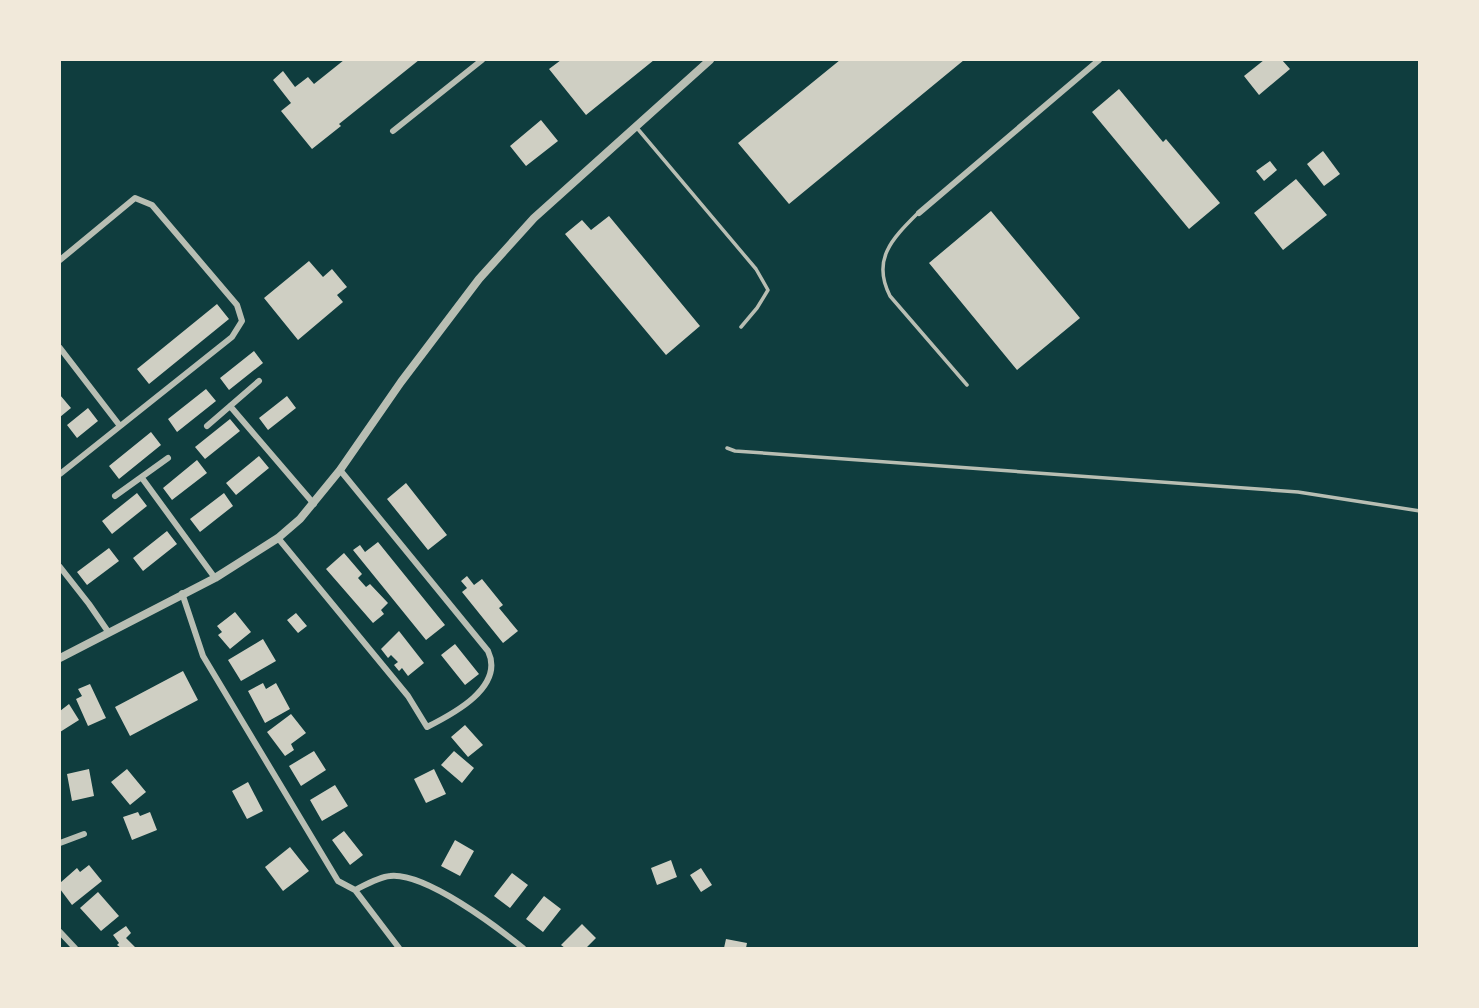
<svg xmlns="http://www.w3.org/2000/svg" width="1479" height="1008" viewBox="0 0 1479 1008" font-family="'Sofia Sans Condensed',sans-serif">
	<rect width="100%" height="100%" fill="#0f3d3e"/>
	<!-- building -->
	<path fill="#cfcfc3" d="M 344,60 L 419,60 L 339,124 L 341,126 L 312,149 L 281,111 L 291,103 L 273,80 L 283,71 L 295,87 L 308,77 L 314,84 Z
		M 561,60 L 654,60 L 586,115 L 549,69 Z
		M 840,60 L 964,60 L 789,204 L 738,143 Z
		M 1264,60 L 1282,60 L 1290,69 L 1259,95 L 1244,76 Z
		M 1119,89 L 1163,142 L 1166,139 L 1220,203 L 1189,229 L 1092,112 Z
		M 541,120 L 558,141 L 526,166 L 510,146 Z
		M 1323,151 L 1340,174 L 1324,186 L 1307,164 Z
		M 1270,161 L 1277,170 L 1264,181 L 1256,171 Z
		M 1296,179 L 1327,215 L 1283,250 L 1254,213 Z
		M 991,211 L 1080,318 L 1017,370 L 929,263 Z
		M 609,216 L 700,326 L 666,355 L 565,234 L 582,220 L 591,230 Z
		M 309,261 L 323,277 L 332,269 L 347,287 L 337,295 L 343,302 L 298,340 L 264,298 Z
		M 217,304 L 229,319 L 149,384 L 137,369 Z
		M 254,351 L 263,363 L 229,390 L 220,378 Z
		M 206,389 L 216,401 L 177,432 L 168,419 Z
		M 60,395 L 71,408 L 60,417 Z
		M 287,396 L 296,408 L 268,430 L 259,418 Z
		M 88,408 L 98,421 L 77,438 L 67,425 Z
		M 230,419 L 240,431 L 205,459 L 195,447 Z
		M 151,432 L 161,445 L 119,479 L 109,466 Z
		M 259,456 L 269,468 L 236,495 L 226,483 Z
		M 197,460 L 207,473 L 172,500 L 163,488 Z
		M 406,483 L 447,535 L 428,550 L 387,499 Z
		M 137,493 L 147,506 L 112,534 L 102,521 Z
		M 224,493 L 233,506 L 200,532 L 190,519 Z
		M 167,531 L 177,544 L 143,571 L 133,558 Z
		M 378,542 L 445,625 L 426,640 L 353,550 L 360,545 L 365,552 Z
		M 109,548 L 119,561 L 87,585 L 77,572 Z
		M 344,553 L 362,574 L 358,578 L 366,587 L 370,584 L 388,603 L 381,610 L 384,614 L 373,623 L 326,569 Z
		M 467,576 L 474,585 L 482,579 L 503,605 L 499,608 L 518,631 L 503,643 L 462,592 L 467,588 L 461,581 Z
		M 235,612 L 251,632 L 230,649 L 218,635 L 222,632 L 217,626 Z
		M 296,613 L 307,626 L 298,633 L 287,620 Z
		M 399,631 L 424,663 L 408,676 L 402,668 L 399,671 L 394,665 L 398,662 L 391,655 L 388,658 L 381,649 Z
		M 263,639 L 276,661 L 241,681 L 228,660 Z
		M 455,644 L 479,674 L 465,685 L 441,655 Z
		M 183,671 L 198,700 L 130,736 L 115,707 Z
		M 263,683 L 266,689 L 276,683 L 290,709 L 265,723 L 248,691 Z
		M 90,684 L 106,718 L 88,726 L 76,699 L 82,696 L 78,689 Z
		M 69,704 L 79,720 L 60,732 L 60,711 Z
		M 291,714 L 306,733 L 291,744 L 294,750 L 285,756 L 267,732 Z
		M 465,725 L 483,745 L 468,757 L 451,737 Z
		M 314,751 L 326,770 L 301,786 L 289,766 Z
		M 454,751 L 474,768 L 462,783 L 441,765 Z
		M 89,769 L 94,796 L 72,801 L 67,774 Z
		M 127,769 L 146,792 L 130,805 L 111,782 Z
		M 434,769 L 446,794 L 426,803 L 414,779 Z
		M 248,782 L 263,811 L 247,819 L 232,791 Z
		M 335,785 L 348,806 L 322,821 L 310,800 Z
		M 138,812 L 140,816 L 150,812 L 157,830 L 132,840 L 123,817 Z
		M 344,831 L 363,855 L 350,865 L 332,840 Z
		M 455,840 L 474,851 L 460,876 L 441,866 Z
		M 290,847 L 309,871 L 283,891 L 265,867 Z
		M 671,860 L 677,877 L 657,885 L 651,868 Z
		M 89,865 L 102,881 L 72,905 L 60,889 L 60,883 L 77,868 L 80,872 Z
		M 701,868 L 712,885 L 701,892 L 690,875 Z
		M 512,873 L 528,885 L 510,908 L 494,896 Z
		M 98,892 L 119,916 L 101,931 L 80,908 Z
		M 544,896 L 561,909 L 543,932 L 526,919 Z
		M 582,924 L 596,938 L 586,948 L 565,948 L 561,945 Z
		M 126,926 L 131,933 L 126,938 L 136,948 L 121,948 L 117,945 L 119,943 L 113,935 Z
		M 726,939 L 747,943 L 746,948 L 724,948 Z"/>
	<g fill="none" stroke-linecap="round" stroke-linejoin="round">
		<!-- service -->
		<path stroke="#b8beb3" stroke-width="3.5" d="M 637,128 L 756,269 L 768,290 L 757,308 L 741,327
			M 918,213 C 893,238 871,259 890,296 L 967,385
			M 727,448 L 735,451 L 1298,492 L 1420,511"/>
		<!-- minor -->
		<path stroke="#b8beb3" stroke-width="6" d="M 393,131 L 482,60
			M 919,213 L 1099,60
			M 60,260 L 135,198 L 152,205 L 237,305 L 242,321 L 232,337 L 60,474
			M 60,348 L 120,426
			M 230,406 L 314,504
			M 207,426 L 259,381
			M 142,478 L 215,578
			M 115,496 L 168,458
			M 278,538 L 408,696 L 427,727 C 453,714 505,687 488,651 L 340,470
			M 60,567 L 89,604 L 109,633
			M 182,593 L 203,656 L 338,881 L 355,890 L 399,948
			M 60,843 L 84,834
			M 355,890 C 365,885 379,877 390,876 C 425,872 497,927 523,948
			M 60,932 L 75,948"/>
		<!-- tertiary -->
		<path stroke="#b8beb3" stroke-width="8" d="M 60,658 L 215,578 L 278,538 L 300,519 L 340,470 L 401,382 L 479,279 L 534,218 L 710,60"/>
	</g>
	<!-- border -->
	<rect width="1479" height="1008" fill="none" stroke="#f1e9da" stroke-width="122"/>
</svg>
